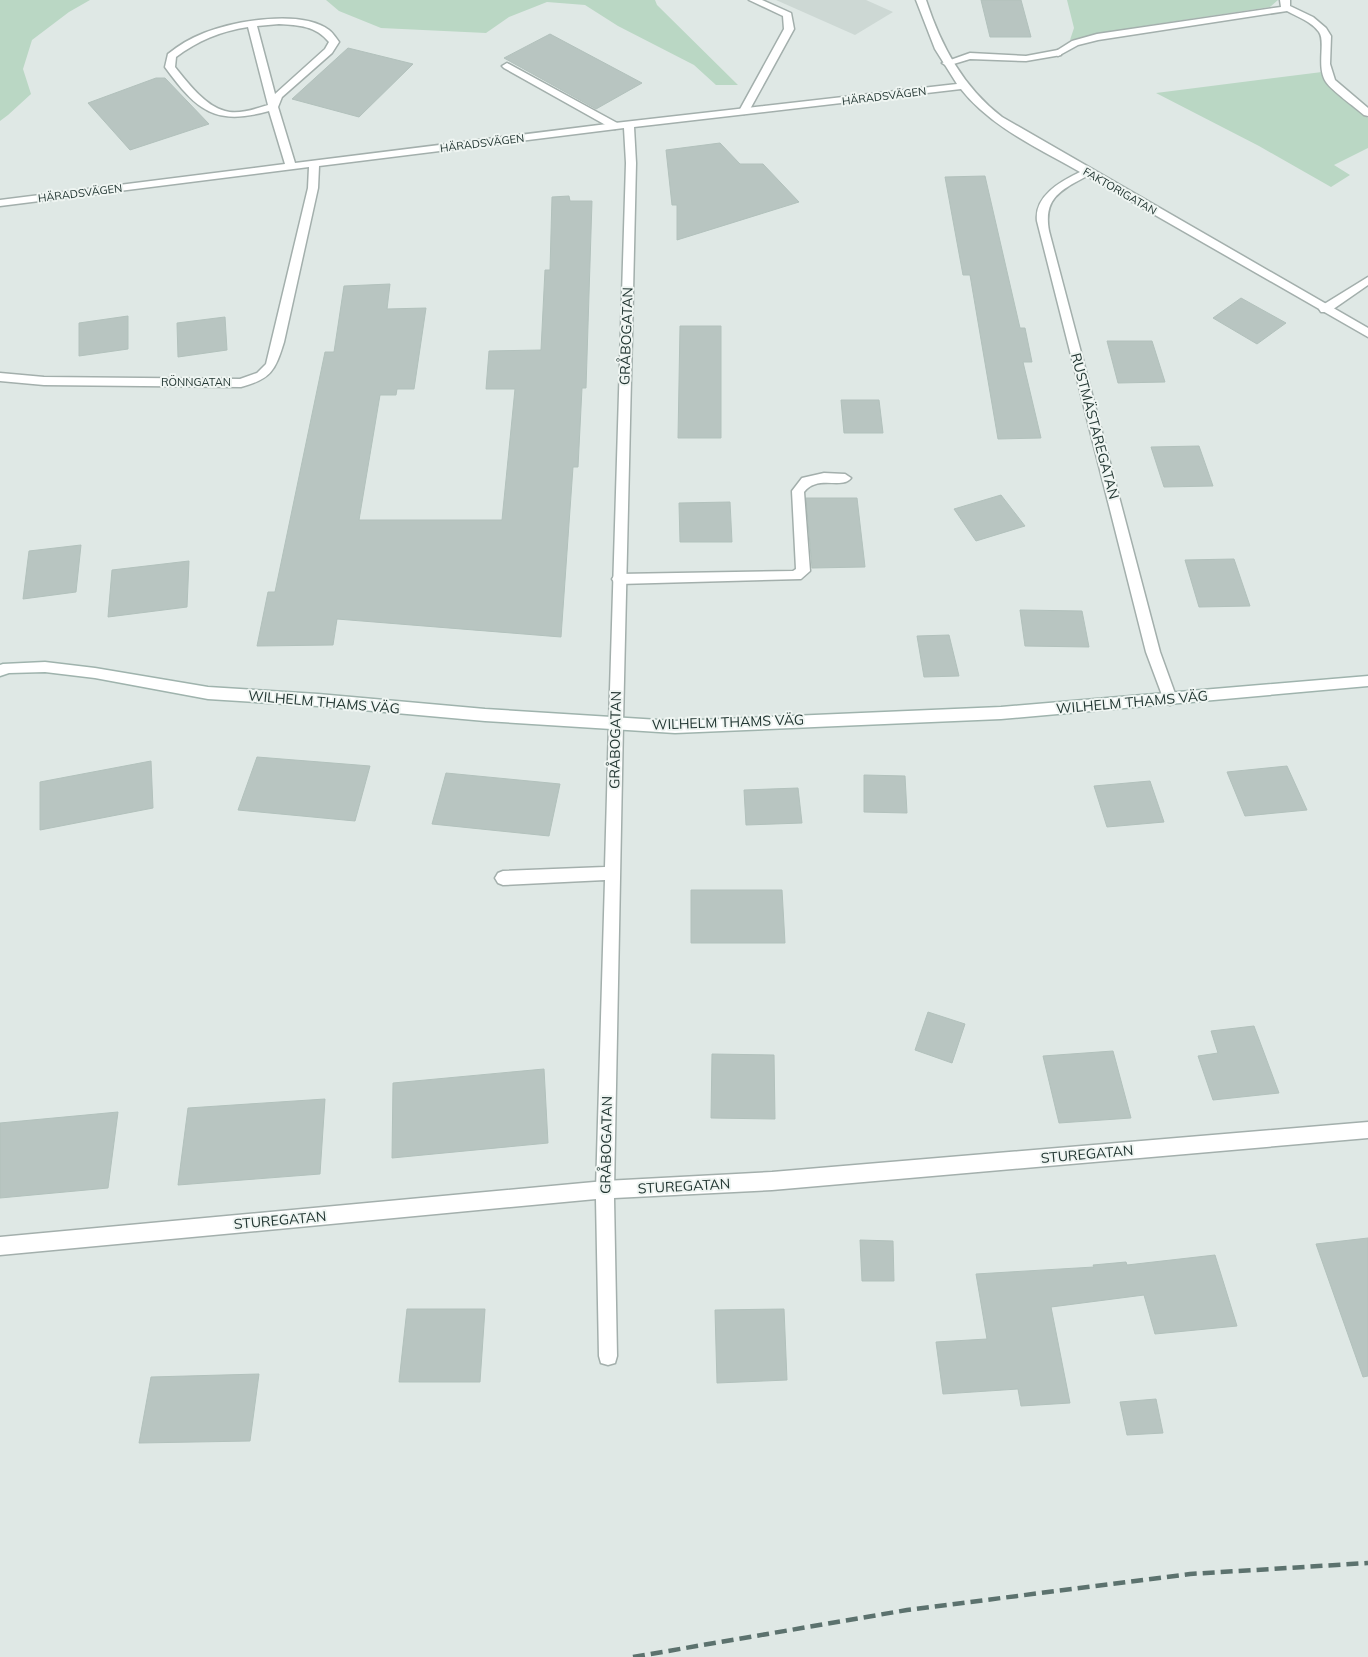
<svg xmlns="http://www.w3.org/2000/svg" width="1368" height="1657" viewBox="0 0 1368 1657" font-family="Mulish,sans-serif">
	<rect width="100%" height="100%" fill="#dfe8e5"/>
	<!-- built -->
	<path fill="#cdd8d4" d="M 776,0 L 866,0 L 893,12 L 855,35 Z"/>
	<!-- green -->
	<path fill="#bad7c4" d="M 0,0 L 90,0 L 69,12 L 32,40 L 23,69 L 31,94 L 8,115 L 0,121 Z
		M 326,0 L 655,0 L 657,5 L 738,85 L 716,85 L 694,65 L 618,26 L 585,5 L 547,2 L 509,17 L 486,33 L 381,28 L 339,11 Z
		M 1067,0 L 1278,0 L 1270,7 L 1137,27 L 1070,40 L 1074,28 Z
		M 1322,72 L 1326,82 L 1368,118 L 1368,148 L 1334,165 L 1350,175 L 1331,187 L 1259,146 L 1156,93 Z"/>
	<!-- building -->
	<path fill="#b8c5c1" stroke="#b2c1bc" d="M 981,0 L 1021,0 L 1031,37 L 990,37 Z
		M 550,34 L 642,83 L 596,109 L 504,58 Z
		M 348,48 L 413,64 L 359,117 L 292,99 Z
		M 156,78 L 165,78 L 209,124 L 130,150 L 88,103 Z
		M 720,143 L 740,164 L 763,164 L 799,202 L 677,240 L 677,205 L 672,205 L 666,150 Z
		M 985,176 L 1020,328 L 1025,328 L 1032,362 L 1023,362 L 1041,438 L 998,439 L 970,275 L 963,275 L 945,177 Z
		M 569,196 L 570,201 L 592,201 L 586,388 L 582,388 L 578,467 L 573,467 L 561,637 L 337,619 L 333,645 L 257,646 L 268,592 L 275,592 L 325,352 L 334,352 L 344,286 L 390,284 L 387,309 L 426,308 L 414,389 L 397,389 L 396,395 L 380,395 L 359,520 L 502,520 L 515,389 L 486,389 L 489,351 L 541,350 L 545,270 L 550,270 L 552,197 Z
		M 1241,298 L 1286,323 L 1257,344 L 1213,318 Z
		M 128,316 L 128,349 L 79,356 L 79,323 Z
		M 225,317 L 227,350 L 178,357 L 177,323 Z
		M 680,326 L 721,326 L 721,438 L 678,438 Z
		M 1107,341 L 1152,341 L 1165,382 L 1118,383 Z
		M 841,400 L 879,400 L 883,433 L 844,433 Z
		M 1199,446 L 1213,486 L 1164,487 L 1151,447 Z
		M 1001,495 L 1025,526 L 976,541 L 954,509 Z
		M 806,498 L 857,498 L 865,567 L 812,568 Z
		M 730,502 L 732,542 L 680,542 L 679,503 Z
		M 81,545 L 76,592 L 23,599 L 29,551 Z
		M 1234,559 L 1250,606 L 1199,607 L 1185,560 Z
		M 189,561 L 187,607 L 108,617 L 112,570 Z
		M 1020,610 L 1082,611 L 1089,647 L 1025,646 Z
		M 949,635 L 959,676 L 924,677 L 917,636 Z
		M 257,757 L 370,766 L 355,821 L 238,810 Z
		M 151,761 L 153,808 L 40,830 L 40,782 Z
		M 1287,766 L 1307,810 L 1245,816 L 1227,772 Z
		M 446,773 L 560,784 L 549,836 L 432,824 Z
		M 864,775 L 905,776 L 907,813 L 864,812 Z
		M 1150,781 L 1164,822 L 1107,827 L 1094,786 Z
		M 798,788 L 802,823 L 746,825 L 744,790 Z
		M 691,890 L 782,890 L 785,943 L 691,943 Z
		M 928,1012 L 965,1024 L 952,1063 L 915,1050 Z
		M 1254,1026 L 1279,1093 L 1213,1100 L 1198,1056 L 1218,1053 L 1211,1031 Z
		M 1113,1051 L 1131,1118 L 1059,1123 L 1043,1056 Z
		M 712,1054 L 774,1055 L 775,1119 L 711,1118 Z
		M 544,1069 L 548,1143 L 392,1158 L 393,1083 Z
		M 325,1099 L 320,1174 L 178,1185 L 188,1108 Z
		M 118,1112 L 108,1188 L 0,1198 L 0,1123 Z
		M 1368,1238 L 1368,1376 L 1363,1377 L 1316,1244 Z
		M 860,1240 L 893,1241 L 894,1281 L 862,1281 Z
		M 1215,1255 L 1237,1326 L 1155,1334 L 1144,1295 L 1051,1307 L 1070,1403 L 1021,1406 L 1018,1389 L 943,1394 L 936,1342 L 987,1339 L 976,1274 L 1094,1267 L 1093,1265 L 1126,1262 L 1127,1265 Z
		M 407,1309 L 485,1309 L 480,1382 L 399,1382 Z
		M 784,1309 L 787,1380 L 717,1383 L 715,1310 Z
		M 259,1374 L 250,1441 L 139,1443 L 151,1377 Z
		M 1156,1399 L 1163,1433 L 1127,1435 L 1120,1402 Z"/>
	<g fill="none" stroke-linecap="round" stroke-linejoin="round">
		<!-- lane casing -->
		<g stroke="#a3afac" stroke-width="3">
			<path id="lane" d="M 749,0 L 762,0 L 791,13 L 794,29 L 749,111 L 744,114 L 739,111 L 784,29 L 783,16 Z
				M 1058,50 L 1061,51 L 1061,55 L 1026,61 L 970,59 L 947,66 L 942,63 L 970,53 L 1026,56 Z
				M 507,63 L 619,124 L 620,126 L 615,129 L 611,128 L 504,68 L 502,66 Z
				M 1368,277 L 1368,285 L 1329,312 L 1321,312 L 1319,309 L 1321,306 Z
				M 824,473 L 845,474 L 851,478 C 842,490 818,474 804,492 L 810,571 L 801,579 L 619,584 L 614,582 L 612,579 L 614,576 L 619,574 L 793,571 L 796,569 L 792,491 L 802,478 Z
				M 616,717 L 621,719 L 623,723 L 614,1190 L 611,1196 L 605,1199 L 599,1196 L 596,1190 L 605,880 L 503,885 L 498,883 L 495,878 L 498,873 L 503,871 L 605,867 L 609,723 L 611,719 Z"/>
		</g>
		<!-- street casing -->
		<g stroke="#a3afac" stroke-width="3">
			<path id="street" d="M 916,0 L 926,0 C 941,46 963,87 1002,117 L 1368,328 L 1368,337 L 1087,176 C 1061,190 1043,198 1049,231 L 1160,652 L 1177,699 L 1175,703 L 1170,705 L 1165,703 L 1146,652 L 1037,221 C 1034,196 1061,181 1080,172 C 1038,148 991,127 961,89 L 634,127 L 636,163 L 623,723 L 621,727 L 616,729 L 611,727 L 609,723 L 626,163 L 624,128 L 319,166 L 318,188 L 284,342 C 275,371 271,379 241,387 L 44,385 L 0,381 L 0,373 L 44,377 L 240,379 L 257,373 L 266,364 L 308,188 L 309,167 L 0,206 L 0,200 L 285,164 L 269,111 C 215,126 197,111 165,67 L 168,54 C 179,45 191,38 204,33 C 234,21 301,9 329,30 C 333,33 336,38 339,42 L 332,53 L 282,97 L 278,107 L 295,163 L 615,123 L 957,84 L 935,49 ZM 279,24 C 299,25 316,26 329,42 L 325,49 L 275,94 L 257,26 ZM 248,27 L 268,105 C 255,109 238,115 225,111 C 205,106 187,82 175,67 L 176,57 C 197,41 221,31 248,27 Z
				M 1280,0 L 1290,0 L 1290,6 L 1313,17 L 1326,28 L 1331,36 L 1330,64 L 1335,80 L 1368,108 L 1368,116 L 1364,115 C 1355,107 1332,91 1326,82 C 1316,67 1326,41 1319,32 C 1312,22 1298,17 1287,11 L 1098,40 L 1078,45 L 1058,56 L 1053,53 L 1072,41 L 1097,34 L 1281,7 Z
				M 1368,1122 L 1368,1138 L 772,1190 L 614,1198 L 617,1356 L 615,1363 L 608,1365 L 601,1363 L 599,1356 L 596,1199 L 0,1255 L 0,1237 L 605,1181 L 772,1172 Z"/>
		</g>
		<!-- secondary casing -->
		<g stroke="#9fb3ad" stroke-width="3">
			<path id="secondary" d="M 45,662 L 95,668 L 208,687 L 318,694 L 485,709 L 675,721 L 1001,707 L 1368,676 L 1368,686 L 1001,719 L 675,733 L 485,721 L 318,706 L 208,699 L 95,678 L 45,672 L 9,673 L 0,676 L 0,665 L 3,664 Z"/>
		</g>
		<!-- lane -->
		<use href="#lane" fill="#fff" fill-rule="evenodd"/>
		<!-- street -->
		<use href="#street" fill="#fff" fill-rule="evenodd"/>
		<!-- secondary -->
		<use href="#secondary" fill="#fff" fill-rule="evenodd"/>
		<!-- rail -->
		<path stroke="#5c726e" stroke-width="4.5" stroke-dasharray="12 6" stroke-linecap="butt" d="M 633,1657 L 907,1610 L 1190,1574 L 1368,1563"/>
	</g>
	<g text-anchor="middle" stroke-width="4" stroke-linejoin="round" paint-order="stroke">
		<!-- far-street labels -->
		<g font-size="11" fill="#223632" stroke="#eff5f2">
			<text transform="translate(884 96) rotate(-7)" y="4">HÄRADSVÄGEN</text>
			<text transform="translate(482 143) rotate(-7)" y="4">HÄRADSVÄGEN</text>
			<text transform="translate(1120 191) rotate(30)" y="4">FAKTORIGATAN</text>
			<text transform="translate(80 193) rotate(-7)" y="4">HÄRADSVÄGEN</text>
			<text x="196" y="386">RÖNNGATAN</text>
		</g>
		<!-- street labels -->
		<g font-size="14" fill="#223632" stroke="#eff5f2">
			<text transform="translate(626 336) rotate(-88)" y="5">GRÅBOGATAN</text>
			<text transform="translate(1095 426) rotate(75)" y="5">RUSTMÄSTAREGATAN</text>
			<text transform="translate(324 702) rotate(5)" y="5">WILHELM THAMS VÄG</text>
			<text transform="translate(1132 702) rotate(-5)" y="5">WILHELM THAMS VÄG</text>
			<text transform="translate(728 722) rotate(-2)" y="5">WILHELM THAMS VÄG</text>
			<text transform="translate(615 740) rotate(-89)" y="5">GRÅBOGATAN</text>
			<text transform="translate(606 1145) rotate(-89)" y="5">GRÅBOGATAN</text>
			<text transform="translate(1087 1154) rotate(-5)" y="5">STUREGATAN</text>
			<text transform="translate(684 1186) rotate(-3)" y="5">STUREGATAN</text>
			<text transform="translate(280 1220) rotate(-5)" y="5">STUREGATAN</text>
		</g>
	</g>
</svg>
